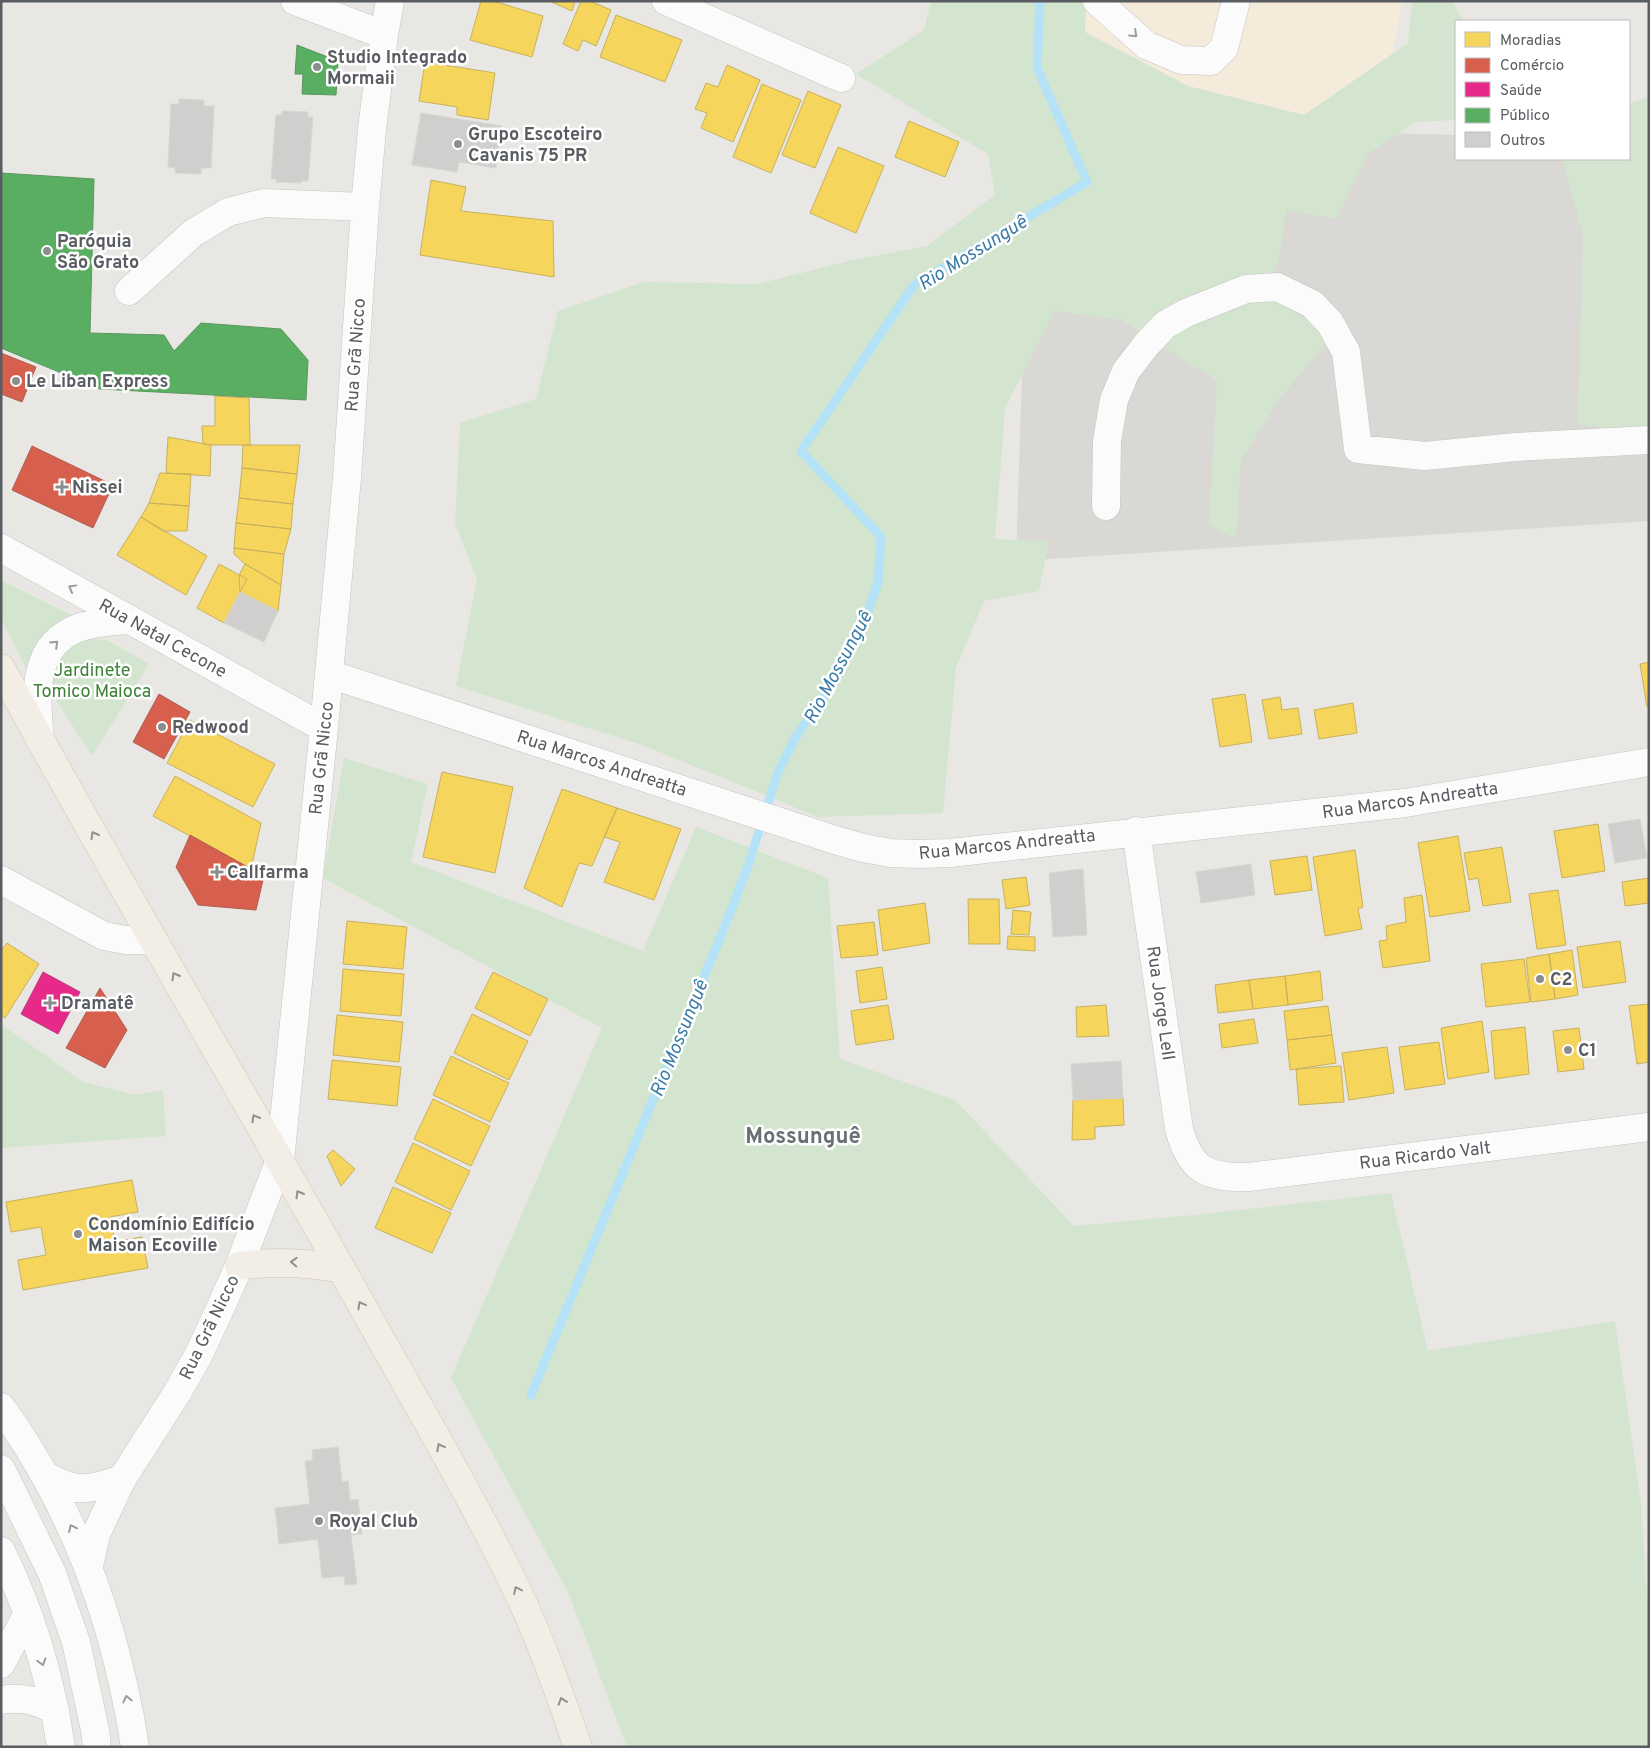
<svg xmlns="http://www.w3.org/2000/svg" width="1650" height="1748" viewBox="0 0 1650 1748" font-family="Overpass,sans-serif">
	<rect width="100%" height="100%" fill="#e9e7e3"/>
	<!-- commercial -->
	<path fill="#f4ebdb" d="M 1086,1 L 1402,1 L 1386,92 L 1304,115 L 1188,86 L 1085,32 Z"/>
	<!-- industrial -->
	<path fill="#dad8d4" d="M 1030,123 L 1456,135 L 1456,159 L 1629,159 L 1649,141 L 1649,521 L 1016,561 Z"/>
	<!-- green -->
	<path fill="#d3e5ce" d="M 931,1 L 1086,1 L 1085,32 L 1188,86 L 1304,115 L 1408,43 L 1412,1 L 1452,1 L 1464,21 L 1456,21 L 1456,120 L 1416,122 L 1368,154 L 1336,219 L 1286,210 L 1280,255 L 1266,293 L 1332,336 L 1280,398 L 1241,460 L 1236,539 L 1209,525 L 1217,381 L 1121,320 L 1055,311 L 1005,408 L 995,539 L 1049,541 L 1039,591 L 984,601 L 956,668 L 943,813 L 818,817 L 645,746 L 456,686 L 477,580 L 455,523 L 460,423 L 536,399 L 558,311 L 644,282 L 758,284 L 849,261 L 927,246 L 995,195 L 988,154 L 856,74 L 924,30 Z
		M 1649,97 L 1649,434 L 1578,424 L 1583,234 L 1562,159 L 1629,159 L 1629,103 Z
		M 1,580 L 77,618 L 42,641 L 25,667 L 1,618 Z
		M 90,639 L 107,640 L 149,664 L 92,756 L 56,700 L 51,676 L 57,661 L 69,647 Z
		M 344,758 L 428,784 L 411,862 L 643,951 L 696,827 L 828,878 L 840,1059 L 955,1100 L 1074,1226 L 1194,1215 L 1391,1193 L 1428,1351 L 1615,1321 L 1641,1503 L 1649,1629 L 1649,1747 L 627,1747 L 568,1592 L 451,1378 L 602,1028 L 323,878 Z
		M 1,1024 L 83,1082 L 135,1095 L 163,1090 L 166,1136 L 1,1148 Z"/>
	<!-- homes -->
	<path fill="#f6d55c" stroke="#c7b15e" d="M 481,1 L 493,1 L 543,16 L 532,57 L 470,40 Z
		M 549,1 L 575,1 L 572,11 Z
		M 581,1 L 590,1 L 611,10 L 596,46 L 583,40 L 578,51 L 563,44 Z
		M 616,15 L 682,40 L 665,82 L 600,57 Z
		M 425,62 L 495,73 L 488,120 L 457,115 L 457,107 L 419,101 Z
		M 727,65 L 760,80 L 733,142 L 701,128 L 707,113 L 695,109 L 706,83 L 718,87 Z
		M 762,84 L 801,100 L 771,173 L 733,157 Z
		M 808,91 L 841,105 L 815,168 L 782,155 Z
		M 909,121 L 959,142 L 945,177 L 895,157 Z
		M 838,147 L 884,166 L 856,233 L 810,213 Z
		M 431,180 L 466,187 L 461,211 L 553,221 L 554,277 L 420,255 Z
		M 215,396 L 249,398 L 250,445 L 211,445 L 203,444 L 202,426 L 215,426 Z
		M 168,437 L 211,445 L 210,476 L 166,473 Z
		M 243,445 L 300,445 L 297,474 L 242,468 Z
		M 242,468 L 297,474 L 293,504 L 239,498 Z
		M 160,473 L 191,474 L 189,506 L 149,503 Z
		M 239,498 L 293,504 L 291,529 L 236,523 Z
		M 149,503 L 189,506 L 187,531 L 163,531 L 141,517 Z
		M 141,517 L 207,556 L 186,595 L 117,555 Z
		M 236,523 L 291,529 L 284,554 L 234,548 Z
		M 234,548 L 284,554 L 281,585 L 245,564 L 234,554 Z
		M 219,564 L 247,579 L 224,623 L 197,608 Z
		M 245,564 L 281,585 L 278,611 L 240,592 L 239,575 Z
		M 1649,662 L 1649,706 L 1647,707 L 1640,664 Z
		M 1245,694 L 1252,742 L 1220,747 L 1212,699 Z
		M 1280,697 L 1282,710 L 1298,708 L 1302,734 L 1269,739 L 1262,700 Z
		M 1353,703 L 1357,733 L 1319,739 L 1314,710 Z
		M 190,720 L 275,764 L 253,807 L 167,763 Z
		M 442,772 L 513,787 L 495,873 L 423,857 Z
		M 175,776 L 261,823 L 251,869 L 153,816 Z
		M 562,789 L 617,808 L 592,866 L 579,863 L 562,907 L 524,888 Z
		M 617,808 L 681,829 L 654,900 L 604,882 L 620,842 L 604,837 Z
		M 1598,824 L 1605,871 L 1562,878 L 1554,831 Z
		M 1458,836 L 1470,911 L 1430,917 L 1418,843 Z
		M 1502,847 L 1511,902 L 1483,906 L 1478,878 L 1469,880 L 1464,853 Z
		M 1355,850 L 1363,907 L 1358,909 L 1362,929 L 1325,936 L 1313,857 Z
		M 1307,856 L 1312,890 L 1275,895 L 1270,861 Z
		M 1026,877 L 1030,905 L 1006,909 L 1002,880 Z
		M 1649,878 L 1649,903 L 1625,906 L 1622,882 Z
		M 1558,890 L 1566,945 L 1537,949 L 1529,894 Z
		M 1422,895 L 1430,961 L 1383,968 L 1379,941 L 1387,940 L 1386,926 L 1406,922 L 1404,898 Z
		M 968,899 L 999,899 L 1000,944 L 969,944 Z
		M 925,903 L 930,943 L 883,951 L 878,910 Z
		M 1013,910 L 1031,912 L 1029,935 L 1011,934 Z
		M 347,921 L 407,927 L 403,969 L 343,964 Z
		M 874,922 L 878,955 L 841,958 L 837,926 Z
		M 1008,936 L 1035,937 L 1035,951 L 1007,949 Z
		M 1620,941 L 1626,982 L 1583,988 L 1577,947 Z
		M 7,943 L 39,964 L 5,1018 L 1,1015 L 1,951 Z
		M 1572,950 L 1578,995 L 1555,999 L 1549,954 Z
		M 1549,954 L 1555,999 L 1531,1002 L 1526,958 Z
		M 1524,959 L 1530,1002 L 1486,1007 L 1481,964 Z
		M 882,967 L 887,999 L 860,1003 L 856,971 Z
		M 343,969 L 404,974 L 401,1016 L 340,1011 Z
		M 1320,971 L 1323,1000 L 1288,1005 L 1285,976 Z
		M 493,972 L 548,999 L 530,1036 L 475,1008 Z
		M 1285,976 L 1288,1005 L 1253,1009 L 1249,980 Z
		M 1249,980 L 1253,1009 L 1218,1013 L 1215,985 Z
		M 1649,1004 L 1649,1062 L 1637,1064 L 1629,1006 Z
		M 888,1005 L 894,1039 L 856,1045 L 851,1011 Z
		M 1106,1005 L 1109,1036 L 1077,1037 L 1076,1007 Z
		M 1328,1006 L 1332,1035 L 1287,1040 L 1284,1011 Z
		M 472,1014 L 528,1041 L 509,1080 L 454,1053 Z
		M 337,1015 L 403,1022 L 399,1062 L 333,1055 Z
		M 1254,1019 L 1258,1043 L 1222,1048 L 1219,1024 Z
		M 1482,1021 L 1489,1072 L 1448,1079 L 1441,1028 Z
		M 1525,1027 L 1529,1074 L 1495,1079 L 1491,1031 Z
		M 1579,1028 L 1584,1069 L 1558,1072 L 1553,1031 Z
		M 1332,1035 L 1336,1063 L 1290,1070 L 1287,1040 Z
		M 1439,1042 L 1445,1084 L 1405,1090 L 1399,1047 Z
		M 1387,1047 L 1394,1093 L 1349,1100 L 1342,1053 Z
		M 451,1056 L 509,1083 L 490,1122 L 433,1095 Z
		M 332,1060 L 401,1067 L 397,1106 L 328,1099 Z
		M 1341,1066 L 1344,1102 L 1299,1105 L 1296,1069 Z
		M 1123,1098 L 1124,1125 L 1095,1127 L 1095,1139 L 1072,1140 L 1073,1100 Z
		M 433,1099 L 490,1126 L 471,1166 L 414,1139 Z
		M 413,1143 L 470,1171 L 451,1210 L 395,1182 Z
		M 333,1150 L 355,1169 L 341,1186 L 327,1156 Z
		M 132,1180 L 138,1212 L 110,1217 L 115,1242 L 142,1237 L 148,1268 L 23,1290 L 18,1260 L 46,1255 L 41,1227 L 11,1232 L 6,1202 Z
		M 393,1187 L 451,1213 L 432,1253 L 375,1228 Z"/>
	<!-- shops -->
	<path fill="#d6604d" stroke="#b05f53" d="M 1,353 L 36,367 L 22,402 L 1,394 Z
		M 32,446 L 113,485 L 93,528 L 12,490 Z
		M 159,694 L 190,712 L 164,759 L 133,742 Z
		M 190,835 L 264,876 L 256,910 L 198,905 L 176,867 Z
		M 100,988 L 127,1030 L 105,1068 L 66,1048 Z"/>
	<!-- health -->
	<path fill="#e7298a" stroke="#bc397e" d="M 43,972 L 80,992 L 58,1034 L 21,1014 Z"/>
	<!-- public -->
	<path fill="#5aae61" stroke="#5a9661" d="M 297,45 L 338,61 L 336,95 L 302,94 L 303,74 L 295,74 Z
		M 1,173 L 94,179 L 90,333 L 164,335 L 174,351 L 201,323 L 281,329 L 308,360 L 306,400 L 100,389 L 1,348 Z"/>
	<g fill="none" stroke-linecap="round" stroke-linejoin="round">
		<!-- stream -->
		<path stroke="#b4e2f6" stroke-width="9" d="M 531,1395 L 722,933 L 747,869 L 777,775 L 794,740 L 835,679 L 862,629 L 878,582 L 881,537 L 801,451 L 914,285 L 1087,182 L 1037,68 L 1040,1"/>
	</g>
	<!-- building -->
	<path fill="#d0cfcd" stroke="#d8d6d2" d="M 179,99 L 204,100 L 204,106 L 214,106 L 211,168 L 201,168 L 201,174 L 175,173 L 175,168 L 168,167 L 171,104 L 179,104 Z
		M 282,111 L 308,112 L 307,117 L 313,117 L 308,181 L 301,181 L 301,183 L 276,182 L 277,179 L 271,179 L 276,115 L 282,115 Z
		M 421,113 L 502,126 L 496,168 L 459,162 L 457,172 L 412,165 Z
		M 240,592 L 278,611 L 264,642 L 224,623 Z
		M 1640,819 L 1647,858 L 1615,863 L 1608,824 Z
		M 1251,864 L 1255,895 L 1201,903 L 1196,872 Z
		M 1083,869 L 1087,935 L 1053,937 L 1049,873 Z
		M 1121,1061 L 1123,1098 L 1073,1100 L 1071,1064 Z
		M 338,1447 L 342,1482 L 348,1481 L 350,1500 L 358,1499 L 362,1534 L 351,1535 L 357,1584 L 345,1585 L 344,1576 L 322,1578 L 318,1539 L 279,1544 L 275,1508 L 310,1504 L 305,1461 L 313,1460 L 312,1450 Z"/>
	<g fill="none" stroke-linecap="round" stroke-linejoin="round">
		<!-- minor casing -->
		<g stroke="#c4c4c3" stroke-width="29">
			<path id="minor" d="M 295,1 L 384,35
				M 666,1 L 841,78
				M 1097,1 L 1146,45 L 1181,60 L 1211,61 L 1224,48 L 1236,1
				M 129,291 L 193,233 L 228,212 L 264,203 L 365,207
				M 1106,506 L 1107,441 L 1114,400 L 1126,371 L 1147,344 L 1165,325 L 1186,313 L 1246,289 L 1277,287 L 1312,304 L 1330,323 L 1346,352 L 1358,449 L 1425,456 L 1516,447 L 1649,440
				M 1,548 L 324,728
				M 329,674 L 835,840 L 863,848 L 890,853 L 918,854 L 950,853 L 1405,803 L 1649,762
				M 40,740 C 36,697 30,644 81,627 C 97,622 114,621 130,620
				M 1136,831 L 1179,1129 C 1191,1171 1207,1178 1249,1177 L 1649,1127
				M 1,880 L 104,936 L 126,940 L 153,940
				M 1,1407 C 75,1509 116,1623 135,1747
				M 1,1469 L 52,1573 L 76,1642 L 95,1730 L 97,1747
				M 46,1476 C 54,1480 63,1485 72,1487 C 89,1491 106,1484 122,1479
				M 1,1551 C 31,1612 51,1680 61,1747
				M 89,1566 L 96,1534 L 122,1479 L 177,1393 L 199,1354 L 219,1311 L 239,1266 L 280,1160 L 324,728 L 347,478 L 365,207 L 372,129 L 384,35 L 390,1
				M 1,1664 L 27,1615
				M 1,1700 C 23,1696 36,1701 55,1710"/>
		</g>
		<!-- major casing -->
		<g stroke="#d1c4b1" stroke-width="29">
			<path id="major" d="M 1,668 C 118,884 245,1096 365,1311 C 416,1402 469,1492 515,1586 C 540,1638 559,1692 578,1747
				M 239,1266 C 274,1261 306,1262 342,1269"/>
		</g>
		<!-- minor -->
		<use href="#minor" stroke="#fcfbfb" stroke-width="28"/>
		<!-- major -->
		<use href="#major" stroke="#f2eee6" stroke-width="28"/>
	</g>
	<!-- one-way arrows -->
	<defs><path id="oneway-chevron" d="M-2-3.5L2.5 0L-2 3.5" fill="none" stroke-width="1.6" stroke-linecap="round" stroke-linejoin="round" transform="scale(1.25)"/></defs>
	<g stroke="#9a9c9f">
		<use href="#oneway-chevron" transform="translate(1134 34) rotate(43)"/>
		<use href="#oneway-chevron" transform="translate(72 588) rotate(-151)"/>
		<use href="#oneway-chevron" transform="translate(55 644) rotate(-43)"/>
		<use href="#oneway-chevron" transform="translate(72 1528) rotate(-115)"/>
		<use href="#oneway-chevron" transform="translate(42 1662) rotate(74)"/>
		<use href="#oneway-chevron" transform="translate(127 1699) rotate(-103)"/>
	</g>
	<g stroke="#8f9090">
		<use href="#oneway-chevron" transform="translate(94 835) rotate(-120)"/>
		<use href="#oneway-chevron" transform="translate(175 976) rotate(-120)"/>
		<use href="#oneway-chevron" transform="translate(255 1118) rotate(-120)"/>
		<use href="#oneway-chevron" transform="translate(299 1194) rotate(-120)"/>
		<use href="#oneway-chevron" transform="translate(294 1262) rotate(-177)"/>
		<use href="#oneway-chevron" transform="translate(361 1305) rotate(-119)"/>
		<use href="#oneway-chevron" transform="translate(440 1447) rotate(-119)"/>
		<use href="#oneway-chevron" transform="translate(517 1590) rotate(-115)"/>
		<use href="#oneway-chevron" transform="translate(562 1701) rotate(-109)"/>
	</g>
	<!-- markers -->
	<g fill="#8b8d8e" stroke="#fff" stroke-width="2">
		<circle cx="317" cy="67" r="5"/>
		<circle cx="458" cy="144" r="5"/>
		<circle cx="47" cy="251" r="5"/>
		<circle cx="16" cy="381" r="5"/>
		<path d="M59.5 479.5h5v5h5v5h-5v5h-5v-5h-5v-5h5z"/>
		<circle cx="162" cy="727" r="5"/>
		<path d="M214.5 864.5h5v5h5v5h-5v5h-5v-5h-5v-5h5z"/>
		<circle cx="1540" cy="979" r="5"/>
		<path d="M47.5 995.5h5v5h5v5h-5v5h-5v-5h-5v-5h5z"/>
		<circle cx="1568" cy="1050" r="5"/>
		<circle cx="78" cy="1234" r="5"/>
		<circle cx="319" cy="1521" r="5"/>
	</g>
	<g text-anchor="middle" stroke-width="5" stroke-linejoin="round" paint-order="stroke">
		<!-- poi labels -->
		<g font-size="18" font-weight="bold" fill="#595d61" stroke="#fff" text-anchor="start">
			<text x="327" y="63">Studio Integrado<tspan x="327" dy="21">Mormaii</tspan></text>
			<text x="468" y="140">Grupo Escoteiro<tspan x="468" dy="21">Cavanis 75 PR</tspan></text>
			<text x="57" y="247">Paróquia<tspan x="57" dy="21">São Grato</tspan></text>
			<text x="26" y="387">Le Liban Express</text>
			<text x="72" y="493">Nissei</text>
			<text x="172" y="733">Redwood</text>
			<text x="227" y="878">Callfarma</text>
			<text x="1550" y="985">C2</text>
			<text x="61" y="1009">Dramatê</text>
			<text x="1578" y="1056">C1</text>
			<text x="88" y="1230">Condomínio Edifício<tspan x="88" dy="21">Maison Ecoville</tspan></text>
			<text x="329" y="1527">Royal Club</text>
		</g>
		<!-- street labels -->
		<g font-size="18" fill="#595d61" stroke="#fff">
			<text transform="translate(355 355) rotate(-86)" y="6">Rua Grã Nicco</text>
			<text transform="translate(163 638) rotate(29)" y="6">Rua Natal Cecone</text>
			<text transform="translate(321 758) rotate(-84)" y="6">Rua Grã Nicco</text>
			<text transform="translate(602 763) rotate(18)" y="6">Rua Marcos Andreatta</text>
			<text transform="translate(1410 800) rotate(-8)" y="6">Rua Marcos Andreatta</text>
			<text transform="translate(1007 844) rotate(-6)" y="6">Rua Marcos Andreatta</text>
			<text transform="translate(1161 1003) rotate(82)" y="6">Rua Jorge Lell</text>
			<text transform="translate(1425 1155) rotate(-7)" y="6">Rua Ricardo Valt</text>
			<text transform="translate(209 1327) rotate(-64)" y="6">Rua Grã Nicco</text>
		</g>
		<!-- park labels -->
		<g font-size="18" fill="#3c8335" stroke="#fff">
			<text x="92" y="676">Jardinete<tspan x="92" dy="21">Tomico Maioca</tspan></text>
		</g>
		<!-- water labels -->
		<g font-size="19" font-style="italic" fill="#3b7ca6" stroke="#fff">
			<text transform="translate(972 252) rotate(-32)" y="7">Rio Mossunguê</text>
			<text transform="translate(837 667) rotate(-62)" y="7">Rio Mossunguê</text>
			<text transform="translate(678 1038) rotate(-68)" y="7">Rio Mossunguê</text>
		</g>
		<!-- district labels -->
		<g font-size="22" font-weight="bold" fill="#6a7073" stroke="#fff">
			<text x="803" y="1143">Mossunguê</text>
		</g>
	</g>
	<!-- border -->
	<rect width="1650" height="1748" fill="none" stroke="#595d61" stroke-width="5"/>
	<!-- legend -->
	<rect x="1455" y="20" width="175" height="140" fill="#ffffff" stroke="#bdbec0"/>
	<rect x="1465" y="32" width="25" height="15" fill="#f6d55c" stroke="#bdbec0"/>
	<text x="1500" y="45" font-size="15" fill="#595d61">Moradias</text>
	<rect x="1465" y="58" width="25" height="15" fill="#d6604d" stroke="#bdbec0"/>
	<text x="1500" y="70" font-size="15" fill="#595d61">Comércio</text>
	<rect x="1465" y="82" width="25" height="15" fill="#e7298a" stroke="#bdbec0"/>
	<text x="1500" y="95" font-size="15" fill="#595d61">Saúde</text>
	<rect x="1465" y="108" width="25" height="15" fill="#5aae61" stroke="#bdbec0"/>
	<text x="1500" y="120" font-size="15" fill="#595d61">Público</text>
	<rect x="1465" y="132" width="25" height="15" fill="#d0cfcd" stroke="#bdbec0"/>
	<text x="1500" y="145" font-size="15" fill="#595d61">Outros</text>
</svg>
